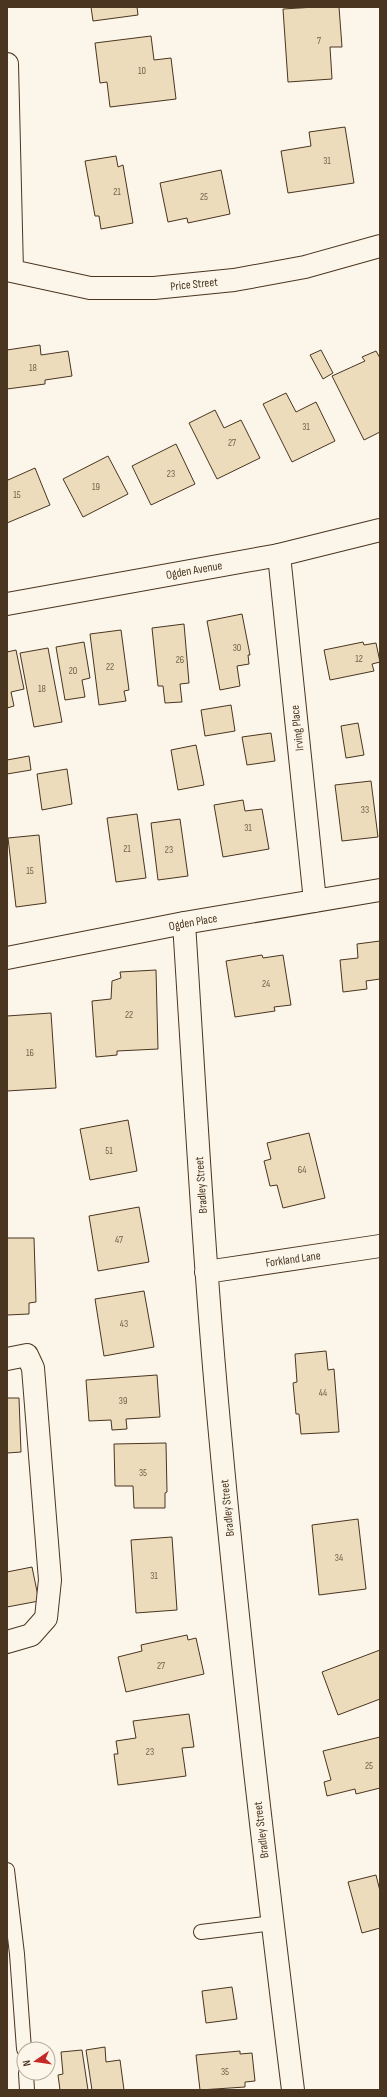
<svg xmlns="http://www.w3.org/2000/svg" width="387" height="2097" viewBox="0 0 387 2097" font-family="'Sofia Sans Condensed',sans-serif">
	<rect width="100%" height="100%" fill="#fbf6e9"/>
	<!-- building -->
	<path fill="#ecdcbc" stroke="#4a3520" d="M 91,7 L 137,7 L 138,15 L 93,21 Z
		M 315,7 L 339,7 L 342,47 L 330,47 L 332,79 L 288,82 L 283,9 Z
		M 151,36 L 154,60 L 171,58 L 176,99 L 110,107 L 107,82 L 100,83 L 95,43 Z
		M 345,127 L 354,183 L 288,193 L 281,151 L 311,146 L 309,132 Z
		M 116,156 L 118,167 L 123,165 L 133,223 L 101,229 L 99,216 L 95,216 L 85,161 Z
		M 221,170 L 230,214 L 188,223 L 187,218 L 168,222 L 160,183 Z
		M 40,345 L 41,355 L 68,351 L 72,376 L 45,380 L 45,384 L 7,389 L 7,350 Z
		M 321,350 L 333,373 L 323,379 L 310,355 Z
		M 376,351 L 380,358 L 380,432 L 364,440 L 332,376 L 365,361 L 362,357 Z
		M 286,393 L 296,412 L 316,402 L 335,441 L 292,462 L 263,404 Z
		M 215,410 L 224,428 L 241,420 L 260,458 L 217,479 L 189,423 Z
		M 176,444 L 195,484 L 151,505 L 132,466 Z
		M 108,456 L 128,494 L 83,517 L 63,479 Z
		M 35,468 L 50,505 L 7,523 L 7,477 L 8,480 Z
		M 242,614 L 250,655 L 248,655 L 249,664 L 237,666 L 240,686 L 220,690 L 207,621 Z
		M 184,624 L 189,683 L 180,684 L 182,702 L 165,703 L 163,686 L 158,686 L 152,628 Z
		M 121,630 L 129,690 L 124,691 L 126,701 L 99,705 L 90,634 Z
		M 84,642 L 90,678 L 82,680 L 85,697 L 65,700 L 56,647 Z
		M 363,642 L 364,645 L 376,643 L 380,662 L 372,664 L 374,671 L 330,680 L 324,650 Z
		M 48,648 L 62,722 L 34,727 L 20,653 Z
		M 16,650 L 24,689 L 11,692 L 14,706 L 7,708 L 7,652 Z
		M 231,705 L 235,731 L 205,736 L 201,710 Z
		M 358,723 L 364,755 L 346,758 L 341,726 Z
		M 271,733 L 275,761 L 247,765 L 242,737 Z
		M 196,745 L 204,785 L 178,790 L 171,750 Z
		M 29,756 L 31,770 L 7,774 L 7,760 Z
		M 67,769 L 72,804 L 42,810 L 37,774 Z
		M 371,781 L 378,837 L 342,841 L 335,785 Z
		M 243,800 L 245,811 L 262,809 L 269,849 L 223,857 L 214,805 Z
		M 137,814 L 146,878 L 116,882 L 107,818 Z
		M 180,819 L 188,876 L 158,880 L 151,823 Z
		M 39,835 L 46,903 L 16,907 L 8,838 Z
		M 380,941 L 380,979 L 366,981 L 367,989 L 343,992 L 340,960 L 358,958 L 357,944 Z
		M 262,955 L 263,958 L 283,955 L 291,1005 L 274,1007 L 275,1011 L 235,1017 L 226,961 Z
		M 156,970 L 158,1049 L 117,1051 L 117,1055 L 96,1057 L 92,1001 L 111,999 L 112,981 L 121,978 L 120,972 Z
		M 51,1013 L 56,1088 L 7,1091 L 7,1016 Z
		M 128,1120 L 137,1171 L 90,1180 L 80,1129 Z
		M 309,1133 L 325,1198 L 283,1208 L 277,1185 L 270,1186 L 264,1161 L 271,1159 L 267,1143 Z
		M 139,1207 L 149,1262 L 98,1271 L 89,1216 Z
		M 7,1238 L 34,1238 L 36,1302 L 29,1303 L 29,1314 L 7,1315 Z
		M 144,1291 L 154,1347 L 104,1356 L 95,1299 Z
		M 326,1351 L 328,1370 L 334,1369 L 339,1432 L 301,1434 L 299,1414 L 296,1414 L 293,1383 L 297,1382 L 295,1354 Z
		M 157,1375 L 160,1417 L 126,1419 L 127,1429 L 112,1430 L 111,1420 L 89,1421 L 86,1380 Z
		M 7,1398 L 19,1398 L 21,1452 L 7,1453 Z
		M 166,1443 L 167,1492 L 165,1493 L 165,1508 L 134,1508 L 133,1486 L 115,1486 L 114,1444 Z
		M 358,1519 L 366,1589 L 319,1595 L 312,1525 Z
		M 172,1537 L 177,1610 L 136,1613 L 131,1540 Z
		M 32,1567 L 39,1601 L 7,1607 L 7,1572 Z
		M 187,1635 L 188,1640 L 196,1638 L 204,1674 L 126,1692 L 118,1657 L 142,1651 L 141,1645 Z
		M 380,1650 L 380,1699 L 338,1715 L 322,1672 Z
		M 189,1714 L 194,1747 L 182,1748 L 186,1776 L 118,1785 L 114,1754 L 118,1754 L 116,1741 L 136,1738 L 133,1721 Z
		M 380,1737 L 380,1788 L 356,1794 L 355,1789 L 327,1796 L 324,1782 L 331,1780 L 323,1751 Z
		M 376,1875 L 380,1891 L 380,1928 L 362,1933 L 348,1882 Z
		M 232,1987 L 237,2019 L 206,2023 L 202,1991 Z
		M 105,2047 L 106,2062 L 120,2060 L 124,2090 L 92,2090 L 86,2050 Z
		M 82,2050 L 88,2090 L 60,2090 L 58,2075 L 63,2074 L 61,2052 Z
		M 240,2051 L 240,2054 L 252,2053 L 255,2081 L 245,2082 L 245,2087 L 200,2090 L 196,2055 Z"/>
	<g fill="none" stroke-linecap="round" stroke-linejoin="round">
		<!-- lane casing -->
		<g stroke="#4a3520" stroke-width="16">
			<path id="lane" d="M 7,1870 L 17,1954 L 24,2049
				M 201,1932 L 273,1923
				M 26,2073 L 27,2090"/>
		</g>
		<!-- street casing -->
		<g stroke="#4a3520" stroke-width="24">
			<path id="street" d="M 7,64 L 12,271
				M 7,270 L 90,288 L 154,288 L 234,280 L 305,267 L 380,246
				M 279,555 L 315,901
				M 184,923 C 195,1094 204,1264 220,1434 C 240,1653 266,1872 293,2090
				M 7,958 L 184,923 L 380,890
				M 206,1272 L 380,1246
				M 7,1359 L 27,1355 L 33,1368 L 50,1580 L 46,1618 L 31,1635 L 7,1642"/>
		</g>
		<!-- secondary casing -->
		<g stroke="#4a3520" stroke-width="24">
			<path id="secondary" d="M 7,604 L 279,555 L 380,530"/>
		</g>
		<!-- lane -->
		<use href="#lane" stroke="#fbf6e9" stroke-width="14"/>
		<!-- street -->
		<use href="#street" stroke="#fbf6e9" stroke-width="22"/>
		<!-- secondary -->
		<use href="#secondary" stroke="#fbf6e9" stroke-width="22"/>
	</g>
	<g text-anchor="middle" stroke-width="3" stroke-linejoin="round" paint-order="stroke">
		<!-- number labels -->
		<g font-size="10" fill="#725f47">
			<text x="319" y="44">7</text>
			<text x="142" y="74">10</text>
			<text x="327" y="164">31</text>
			<text x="117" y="195">21</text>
			<text x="204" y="200">25</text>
			<text x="33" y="371">18</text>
			<text x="306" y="430">31</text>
			<text x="232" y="446">27</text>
			<text x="171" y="477">23</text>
			<text x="96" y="490">19</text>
			<text x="17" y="498">15</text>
			<text x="237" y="651">30</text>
			<text x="359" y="662">12</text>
			<text x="180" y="663">26</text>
			<text x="110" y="670">22</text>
			<text x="73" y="674">20</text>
			<text x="42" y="692">18</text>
			<text x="365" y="813">33</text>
			<text x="248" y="831">31</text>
			<text x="127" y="852">21</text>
			<text x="169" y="853">23</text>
			<text x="30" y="874">15</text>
			<text x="266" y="987">24</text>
			<text x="129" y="1018">22</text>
			<text x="30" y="1056">16</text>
			<text x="109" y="1154">51</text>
			<text x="302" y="1173">64</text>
			<text x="119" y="1243">47</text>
			<text x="124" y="1327">43</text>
			<text x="323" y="1396">44</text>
			<text x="123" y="1404">39</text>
			<text x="143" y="1476">35</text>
			<text x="339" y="1561">34</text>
			<text x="154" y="1579">31</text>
			<text x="161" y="1669">27</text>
			<text x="150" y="1755">23</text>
			<text x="369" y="1769">25</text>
			<text x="225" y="2075">35</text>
		</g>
		<!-- street labels -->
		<g font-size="12" fill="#4a3520" stroke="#fbf6e9">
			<text transform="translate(194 284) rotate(-6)" y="4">Price Street</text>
			<text transform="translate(194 570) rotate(-10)" y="4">Ogden Avenue</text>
			<text transform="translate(297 728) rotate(-96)" y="4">Irving Place</text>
			<text transform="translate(193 922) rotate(-10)" y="4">Ogden Place</text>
			<text transform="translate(201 1185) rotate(-94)" y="4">Bradley Street</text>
			<text transform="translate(293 1259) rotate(-8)" y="4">Forkland Lane</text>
			<text transform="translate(227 1508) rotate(-96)" y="4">Bradley Street</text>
			<text transform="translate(261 1830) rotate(-97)" y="4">Bradley Street</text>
		</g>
	</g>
	<!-- border -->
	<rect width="387" height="2097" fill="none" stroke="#4a3520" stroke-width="16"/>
	<!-- north arrow -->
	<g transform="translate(36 2061) rotate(257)"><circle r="19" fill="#fbf6e9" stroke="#b4a999"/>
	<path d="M0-3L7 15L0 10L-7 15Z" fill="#c62828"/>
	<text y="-6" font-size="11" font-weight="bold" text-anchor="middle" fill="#4a3520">N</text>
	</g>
</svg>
